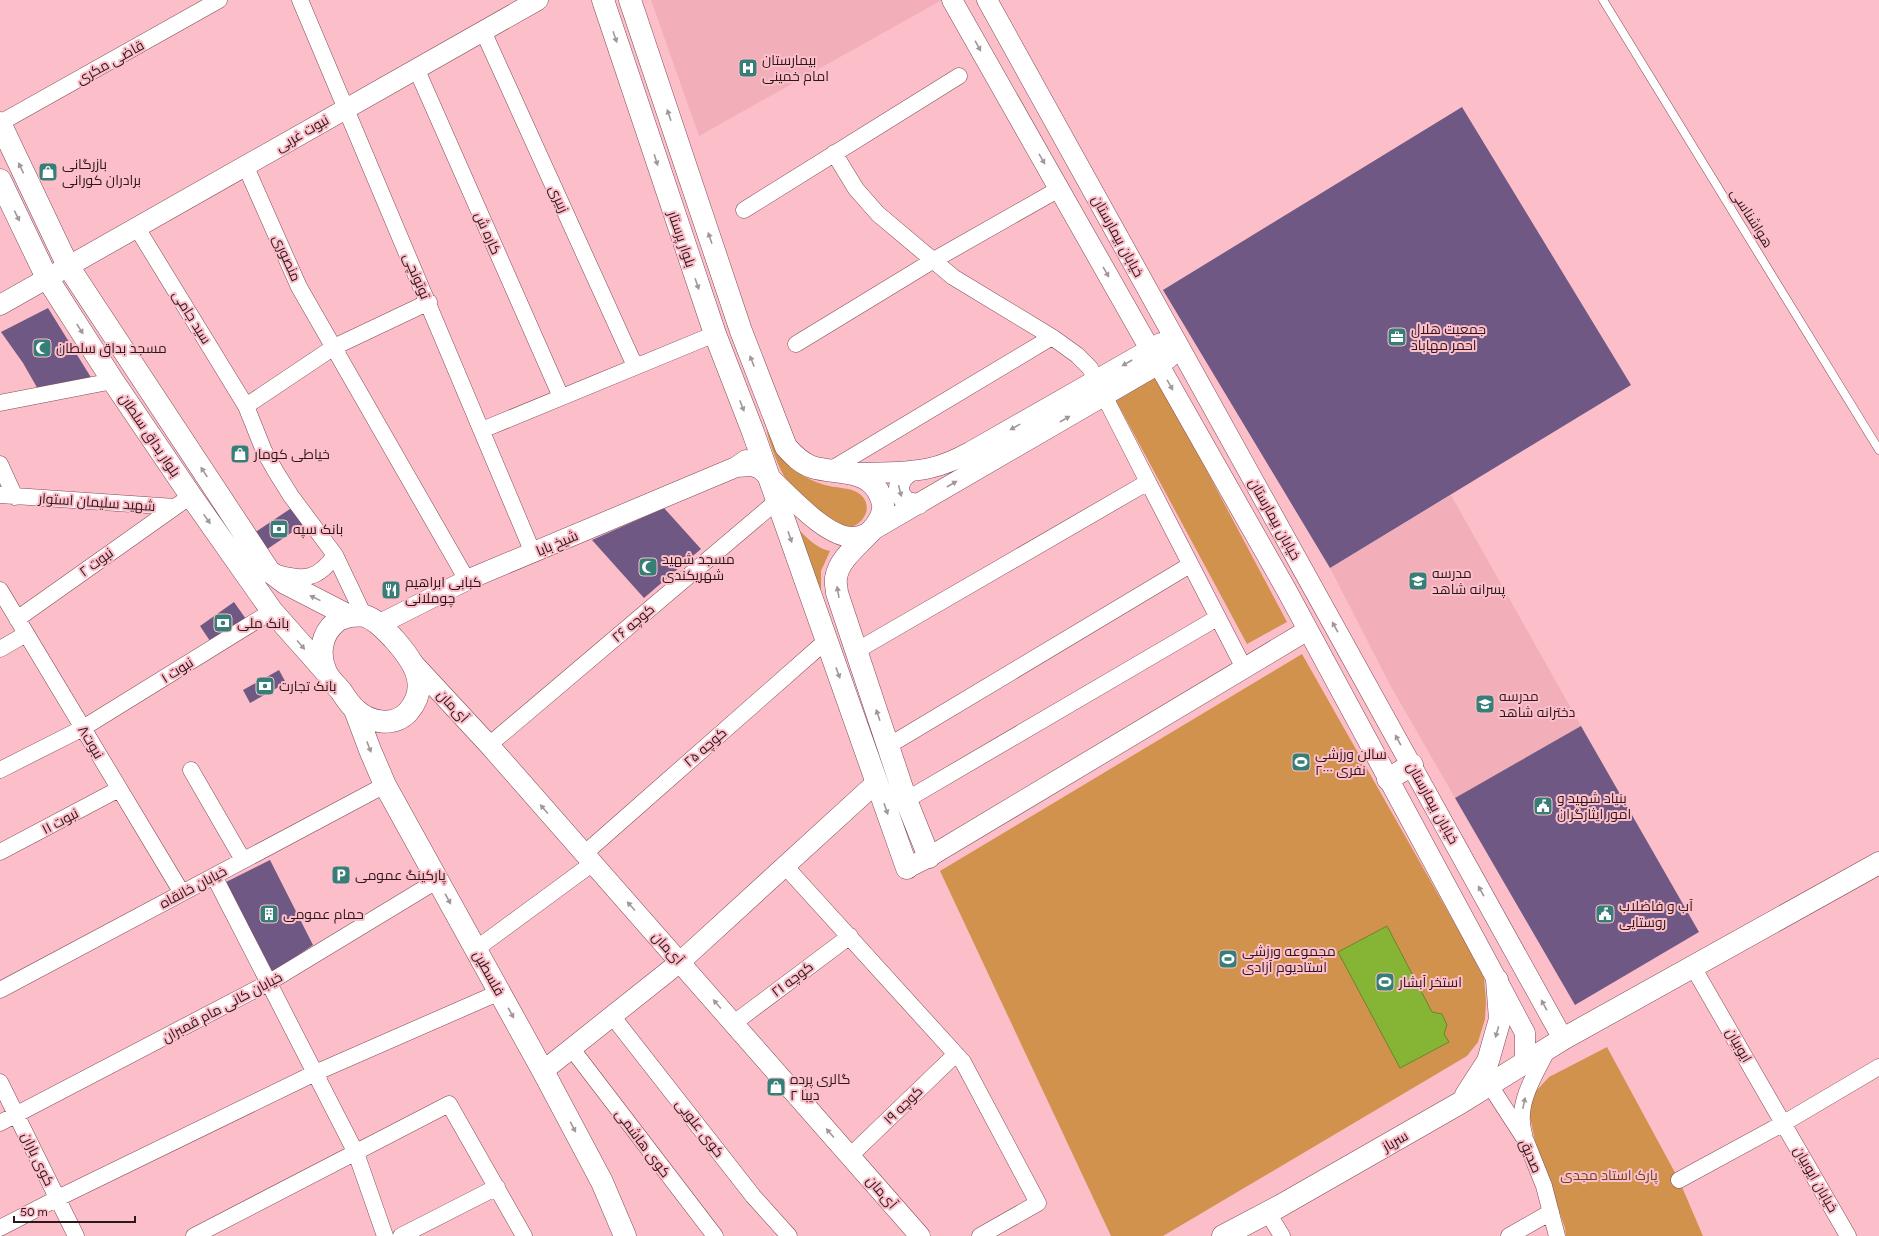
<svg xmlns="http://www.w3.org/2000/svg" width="1879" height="1236" viewBox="0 0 1879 1236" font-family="Figtree,Cairo,sans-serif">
	<rect width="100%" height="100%" fill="#fcbfca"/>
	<!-- built -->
	<path fill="#f2afba" d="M 651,0 L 942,0 L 699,136 Z
		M 1451,495 L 1581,726 L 1455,798 L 1390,685 L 1330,568 Z"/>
	<!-- green -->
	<path fill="#d0924d" d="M 1155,373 L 1287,622 L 1247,644 L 1114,397 Z
		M 766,429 C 771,438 775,448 781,456 C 792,471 811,482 829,486 C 839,488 854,488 861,495 C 879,513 851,538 833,524 C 823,516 811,508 802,499 C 782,481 773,453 766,429 Z
		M 800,531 C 809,540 817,548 830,551 L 821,571 L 821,595 Z
		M 1302,654 L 1464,940 L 1484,978 L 1486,1001 L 1485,1019 L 1478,1042 L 1467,1056 L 1163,1236 L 1111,1236 L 940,871 Z
		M 1607,1047 L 1679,1180 L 1703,1236 L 1566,1236 L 1565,1228 L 1535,1141 L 1530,1117 L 1531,1105 L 1536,1091 L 1549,1077 Z"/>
	<!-- water -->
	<path fill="#86b434" stroke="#6b852c" d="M 1387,926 L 1432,1012 L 1442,1014 L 1447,1025 L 1444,1034 L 1449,1042 L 1400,1068 L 1338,952 Z"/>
	<!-- building -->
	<path fill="#6f5984" d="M 1462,107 L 1631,385 L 1330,568 L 1163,290 Z
		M 48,308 L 92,379 L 39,391 L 23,363 L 1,332 Z
		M 293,507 L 304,524 L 266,550 L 254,533 Z
		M 664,508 L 701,549 L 644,598 L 592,540 Z
		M 234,602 L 246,619 L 212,644 L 200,626 Z
		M 279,670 L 286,683 L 250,703 L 243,690 Z
		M 1581,726 L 1699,932 L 1575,1005 L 1455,798 Z
		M 270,860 L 313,945 L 272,973 L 224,883 Z"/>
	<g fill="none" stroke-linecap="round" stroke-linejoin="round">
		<!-- service casing -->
		<g stroke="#7e4b55" stroke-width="9">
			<path id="service" d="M 1603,0 L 1879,450"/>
		</g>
		<!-- minor casing -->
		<g stroke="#7e4b55" stroke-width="17">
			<path id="minor" d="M 300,0 L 533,553
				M 483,31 L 635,366
				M 416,68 L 561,397
				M 0,123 L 219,0
				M 834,153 L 856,189 L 878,214 L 953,277 L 1052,337 L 1077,355 L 1090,368 L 1148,482 L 856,651
				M 245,165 L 299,287 L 467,580
				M 744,210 L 959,76
				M 137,228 L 246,406 L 264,451 L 276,472 L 291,496 L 335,555 L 364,616
				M 796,344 L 934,260 L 1059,189
				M 0,403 L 113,381
				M 246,406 L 334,347 L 429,302
				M 482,430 L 715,334
				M 0,464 L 15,497
				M 830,470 L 1052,337
				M 1148,482 L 1244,668
				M 0,495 L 175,507 L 191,496
				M 277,573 C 304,581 319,579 335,555
				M 0,590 L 182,893
				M 17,619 L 175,507
				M 0,649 L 26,634
				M 489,745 L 777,501
				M 888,746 L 1190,565
				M 0,770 L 83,728 L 272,611
				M 191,770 L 243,860
				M 906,800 L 1217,618
				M 0,852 L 119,789
				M 584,854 L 827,640
				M 785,866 L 963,1062 L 1038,1203 L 980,1236
				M 214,876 L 356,1153 L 385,1236
				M 476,949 L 593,863
				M 1693,967 L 1848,1236
				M 0,990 L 385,785
				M 613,1017 L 753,1196 L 789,1236
				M 734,1023 L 850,936
				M 572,1049 L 715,1236
				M 0,1082 L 76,1236
				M 1489,1084 L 1526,1141 L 1544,1186 L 1557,1236
				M 0,1123 L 268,983 L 438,880
				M 1524,1134 C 1515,1104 1535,1075 1548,1049
				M 850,1156 L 956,1054
				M 1679,1180 L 1784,1123 L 1879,1067
				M 1268,1213 L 1282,1236
				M 0,1228 L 58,1198 L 315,1073 L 500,992
				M 194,1236 L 449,1104 L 524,1236
				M 401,1236 L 497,1187
				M 1509,1236 L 1551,1212"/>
		</g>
		<!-- tertiary casing -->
		<g stroke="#7e4b55" stroke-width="21">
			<path id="tertiary" d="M 952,0 L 1287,591 L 1497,980 L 1525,1033 L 1525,1062
				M 987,0 L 1563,1039
				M 0,305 L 538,0
				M 736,467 L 752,466 L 760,469 C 783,487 824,539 854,537 C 858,537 862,535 866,534 L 1169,358
				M 911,471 C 898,479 894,492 907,502 L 919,504
				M 850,473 C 876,472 904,474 930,468 C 944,465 957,459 970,452 L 1161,343
				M 380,624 L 467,580 L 736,467 L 746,460
				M 413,663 L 489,745 L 920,1236
				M 907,868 L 929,857 L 1308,630
				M 543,1071 L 680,962 L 877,782"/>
		</g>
		<!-- secondary casing -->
		<g stroke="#7e4b55" stroke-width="23">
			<path id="secondary" d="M 603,0 L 715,334 L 753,432 L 907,868
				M 630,0 L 741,331 L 786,447 C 794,456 801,463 812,467 C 834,474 865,468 878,491 C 881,497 884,503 883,509 C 881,533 840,550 836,578 C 835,583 837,589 837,593 L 906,800 L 929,857
				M 0,123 L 68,266 L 269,571 L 285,583 L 349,616
				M 0,180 L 47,278 L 113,381 L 191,496 L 272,611 L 326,672
				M 349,616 C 354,616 360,615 365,616 C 377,620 385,630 393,638 C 413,660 431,686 408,712 C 394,727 370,723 356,710 C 350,705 345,697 341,691 C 336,685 329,679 326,672 C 318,655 321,634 336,622 C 339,619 345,618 349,616 Z
				M 355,710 L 370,750 L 385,785 L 543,1071 L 602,1182 L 625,1236
				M 1388,779 L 1412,765
				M 1466,1095 L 1488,1061 L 1500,1019 L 1497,980
				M 1223,1236 L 1280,1206 L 1460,1103 L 1563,1039 L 1879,863"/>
		</g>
		<!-- service -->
		<use href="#service" stroke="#fff" stroke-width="8"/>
		<!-- minor -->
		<use href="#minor" stroke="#fff" stroke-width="16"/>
		<!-- tertiary -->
		<use href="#tertiary" stroke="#fff" stroke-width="20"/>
		<!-- secondary -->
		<use href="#secondary" stroke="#fff" stroke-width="22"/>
	</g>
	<!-- one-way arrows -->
	<defs><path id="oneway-solid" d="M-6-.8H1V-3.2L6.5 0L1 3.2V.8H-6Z"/></defs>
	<g fill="#a09798">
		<use href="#oneway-solid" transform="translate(615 37) rotate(71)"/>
		<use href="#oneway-solid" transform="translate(978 46) rotate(61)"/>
		<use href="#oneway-solid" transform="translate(669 115) rotate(-109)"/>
		<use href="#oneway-solid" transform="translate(1042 159) rotate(60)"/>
		<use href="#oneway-solid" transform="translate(656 160) rotate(72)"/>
		<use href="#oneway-solid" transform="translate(21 168) rotate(-115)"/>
		<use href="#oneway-solid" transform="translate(17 216) rotate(64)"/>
		<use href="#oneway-solid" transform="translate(710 238) rotate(-109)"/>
		<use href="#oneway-solid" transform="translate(1106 272) rotate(60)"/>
		<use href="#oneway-solid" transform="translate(697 284) rotate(71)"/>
		<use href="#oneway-solid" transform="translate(80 329) rotate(57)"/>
		<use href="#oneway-solid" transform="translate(752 361) rotate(-111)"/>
		<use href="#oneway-solid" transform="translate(1127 363) rotate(150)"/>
		<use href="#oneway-solid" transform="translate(1170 385) rotate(60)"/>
		<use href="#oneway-solid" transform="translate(742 406) rotate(69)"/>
		<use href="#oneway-solid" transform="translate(1065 419) rotate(-30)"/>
		<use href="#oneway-solid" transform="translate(1015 427) rotate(151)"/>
		<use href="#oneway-solid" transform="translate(204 472) rotate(-123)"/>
		<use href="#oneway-solid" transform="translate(952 484) rotate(-30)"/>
		<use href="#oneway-solid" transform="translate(900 491) rotate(76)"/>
		<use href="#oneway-solid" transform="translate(207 519) rotate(55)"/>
		<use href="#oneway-solid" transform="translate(790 537) rotate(71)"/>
		<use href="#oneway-solid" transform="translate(838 592) rotate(-100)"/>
		<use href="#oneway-solid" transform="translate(315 598) rotate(-154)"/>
		<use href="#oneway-solid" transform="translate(1335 627) rotate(-119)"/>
		<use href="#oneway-solid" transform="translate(301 645) rotate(49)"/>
		<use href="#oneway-solid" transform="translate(838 673) rotate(70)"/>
		<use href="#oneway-solid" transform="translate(878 715) rotate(-109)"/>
		<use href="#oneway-solid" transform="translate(1398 740) rotate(-119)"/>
		<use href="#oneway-solid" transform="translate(369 747) rotate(69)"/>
		<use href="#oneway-solid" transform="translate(544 809) rotate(-131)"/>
		<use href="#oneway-solid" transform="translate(886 809) rotate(71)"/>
		<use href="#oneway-solid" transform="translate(1481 891) rotate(-119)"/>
		<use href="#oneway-solid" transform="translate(448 899) rotate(61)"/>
		<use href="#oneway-solid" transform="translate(631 906) rotate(-132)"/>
		<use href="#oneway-solid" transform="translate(717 1004) rotate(-131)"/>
		<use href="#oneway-solid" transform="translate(1544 1005) rotate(-119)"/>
		<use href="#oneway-solid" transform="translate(511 1013) rotate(61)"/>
		<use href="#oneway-solid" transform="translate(1497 1032) rotate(106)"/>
		<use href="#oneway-solid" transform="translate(1524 1103) rotate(-78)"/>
		<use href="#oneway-solid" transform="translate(573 1127) rotate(62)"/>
		<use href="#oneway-solid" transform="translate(830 1133) rotate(-131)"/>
	</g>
	<!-- icons -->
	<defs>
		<g id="hospital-square" transform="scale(1)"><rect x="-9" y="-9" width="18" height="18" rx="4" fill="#377e77" stroke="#fcbfca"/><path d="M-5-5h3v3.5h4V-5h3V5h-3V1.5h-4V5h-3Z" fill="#fff"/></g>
		<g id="shop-square" transform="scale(1)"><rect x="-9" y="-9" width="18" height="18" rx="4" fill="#377e77" stroke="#fcbfca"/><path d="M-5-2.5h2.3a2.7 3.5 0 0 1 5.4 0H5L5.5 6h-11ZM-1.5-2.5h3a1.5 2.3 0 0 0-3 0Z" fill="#fff"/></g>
		<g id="office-square" transform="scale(1)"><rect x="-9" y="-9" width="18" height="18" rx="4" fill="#377e77" stroke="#fcbfca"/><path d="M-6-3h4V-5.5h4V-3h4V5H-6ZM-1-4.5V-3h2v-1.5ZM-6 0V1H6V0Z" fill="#fff"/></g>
		<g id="mosque-square" transform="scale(1)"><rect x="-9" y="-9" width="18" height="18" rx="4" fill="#377e77" stroke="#fcbfca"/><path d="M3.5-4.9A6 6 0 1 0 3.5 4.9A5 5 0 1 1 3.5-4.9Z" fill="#fff"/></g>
		<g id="bank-square" transform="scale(1)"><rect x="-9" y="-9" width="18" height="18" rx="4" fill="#377e77" stroke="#fcbfca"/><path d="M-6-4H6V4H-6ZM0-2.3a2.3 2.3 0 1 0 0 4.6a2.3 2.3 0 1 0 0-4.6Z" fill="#fff"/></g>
		<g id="school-square" transform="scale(1)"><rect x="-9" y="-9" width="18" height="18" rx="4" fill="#377e77" stroke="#fcbfca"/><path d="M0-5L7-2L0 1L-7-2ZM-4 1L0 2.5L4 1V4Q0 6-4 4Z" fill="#fff"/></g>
		<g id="restaurant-square" transform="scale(1)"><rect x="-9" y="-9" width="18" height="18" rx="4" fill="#377e77" stroke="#fcbfca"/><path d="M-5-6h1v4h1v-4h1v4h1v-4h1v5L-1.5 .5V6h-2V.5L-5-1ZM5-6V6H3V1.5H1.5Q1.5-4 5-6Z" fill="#fff"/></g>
		<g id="stadium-square" transform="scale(1)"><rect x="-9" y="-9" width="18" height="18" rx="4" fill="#377e77" stroke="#fcbfca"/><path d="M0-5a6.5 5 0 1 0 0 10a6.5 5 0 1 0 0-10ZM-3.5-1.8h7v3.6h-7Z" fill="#fff"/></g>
		<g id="civic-square" transform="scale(1)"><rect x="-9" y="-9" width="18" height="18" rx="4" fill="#377e77" stroke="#fcbfca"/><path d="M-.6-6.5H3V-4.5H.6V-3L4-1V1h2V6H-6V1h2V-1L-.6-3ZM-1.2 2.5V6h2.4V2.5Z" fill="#fff"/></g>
		<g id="parking-square" transform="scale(1)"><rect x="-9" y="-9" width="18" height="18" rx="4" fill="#377e77" stroke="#fcbfca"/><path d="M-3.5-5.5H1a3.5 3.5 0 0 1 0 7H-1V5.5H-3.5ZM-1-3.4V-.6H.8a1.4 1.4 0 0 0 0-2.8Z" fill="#fff"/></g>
		<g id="building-square" transform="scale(1)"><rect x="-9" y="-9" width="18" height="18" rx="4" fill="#377e77" stroke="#fcbfca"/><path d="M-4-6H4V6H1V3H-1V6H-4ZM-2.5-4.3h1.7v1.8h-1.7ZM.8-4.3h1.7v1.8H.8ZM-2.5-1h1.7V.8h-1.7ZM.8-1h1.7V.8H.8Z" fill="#fff"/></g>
	</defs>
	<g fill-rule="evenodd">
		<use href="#hospital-square" x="748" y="68"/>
		<use href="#shop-square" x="48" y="172"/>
		<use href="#office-square" x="1397" y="337"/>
		<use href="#mosque-square" x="42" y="348"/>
		<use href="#shop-square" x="240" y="454"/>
		<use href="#bank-square" x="279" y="529"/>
		<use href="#mosque-square" x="648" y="567"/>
		<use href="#school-square" x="1418" y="581"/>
		<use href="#restaurant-square" x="391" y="590"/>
		<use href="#bank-square" x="223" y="623"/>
		<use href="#bank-square" x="265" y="686"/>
		<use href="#school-square" x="1485" y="704"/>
		<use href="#stadium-square" x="1301" y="762"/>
		<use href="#civic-square" x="1543" y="806"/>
		<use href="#parking-square" x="341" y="875"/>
		<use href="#building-square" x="269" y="914"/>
		<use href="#civic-square" x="1605" y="914"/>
		<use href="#stadium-square" x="1228" y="959"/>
		<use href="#stadium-square" x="1385" y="982"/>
		<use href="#shop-square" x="776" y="1087"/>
	</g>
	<g text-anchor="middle" stroke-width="4" stroke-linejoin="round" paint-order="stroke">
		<!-- poi labels -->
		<g font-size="14" fill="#2c171b" stroke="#fcbfca" text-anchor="start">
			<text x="762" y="65">بیمارستان<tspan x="762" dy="16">امام خمینی</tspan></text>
			<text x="62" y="169">بازرگانی<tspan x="62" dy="16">برادران کورانی</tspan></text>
			<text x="1411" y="334">جمعیت هلال<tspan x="1411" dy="16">احمر مهاباد</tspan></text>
			<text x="56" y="353">مسجد بداق سلطان</text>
			<text x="254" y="459">خیاطی کومار</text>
			<text x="293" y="534">بانک سپه</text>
			<text x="662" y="564">مسجد شهید<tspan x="662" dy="16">شهریکندی</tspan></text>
			<text x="1432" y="578">مدرسه<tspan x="1432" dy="16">پسرانه شاهد</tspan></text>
			<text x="405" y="587">کبابی ابراهیم<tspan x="405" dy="16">چوملانی</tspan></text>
			<text x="237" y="628">بانک ملی</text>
			<text x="279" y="691">بانک تجارت</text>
			<text x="1499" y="701">مدرسه<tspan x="1499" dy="16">دخترانه شاهد</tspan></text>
			<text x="1315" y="759">سالن ورزشی<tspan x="1315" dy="16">۲۰۰۰ نفری</tspan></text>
			<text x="1557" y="803">بنیاد شهید و<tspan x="1557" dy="16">امور ایثارگران</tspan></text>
			<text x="355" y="880">پارکینگ عمومی</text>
			<text x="1619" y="911">آب و فاضلاب<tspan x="1619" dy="16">روستایی</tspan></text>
			<text x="283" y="919">حمام عمومی</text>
			<text x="1242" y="956">مجموعه ورزشی<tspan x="1242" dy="16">استادیوم آزادی</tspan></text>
			<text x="1399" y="987">استخر آبشار</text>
			<text x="790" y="1084">گالری پرده<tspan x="790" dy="16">دیبا ۲</tspan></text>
		</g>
		<!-- street labels -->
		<g font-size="14" fill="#2c171b" stroke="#fcbfca">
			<text transform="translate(110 62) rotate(-29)" y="5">قاضی مکری</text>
			<text transform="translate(302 133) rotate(-30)" y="5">نبوت غربی</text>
			<text transform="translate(559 199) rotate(66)" y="5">زبیری</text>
			<text transform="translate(1752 218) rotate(58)" y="5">هواشناسی</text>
			<text transform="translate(488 233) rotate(66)" y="5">کاره ش</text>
			<text transform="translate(1118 236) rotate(61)" y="5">خیابان بیمارستان</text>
			<text transform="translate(682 239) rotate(71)" y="5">بلوار پرستار</text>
			<text transform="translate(287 258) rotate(66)" y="5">منصوری</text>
			<text transform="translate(417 276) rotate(67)" y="5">توتونچی</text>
			<text transform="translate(192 317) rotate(58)" y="5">سید جامی</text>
			<text transform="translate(150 435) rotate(56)" y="5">بلوار بداق سلطان</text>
			<text transform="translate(97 502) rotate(4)" y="5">شهید سلیمان استوار</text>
			<text transform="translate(1275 519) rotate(61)" y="5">خیابان بیمارستان</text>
			<text transform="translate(557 543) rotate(-23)" y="5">شیخ بابا</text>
			<text transform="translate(96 562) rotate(-36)" y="5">نبوت ۲</text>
			<text transform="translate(633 623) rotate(-40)" y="5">کوچه ۲۶</text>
			<text transform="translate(177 670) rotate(-32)" y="5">نبوت ۱</text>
			<text transform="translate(453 706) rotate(47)" y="5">آی‌مان</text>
			<text transform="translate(91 742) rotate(59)" y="5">نبوت۸</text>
			<text transform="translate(705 747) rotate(-41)" y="5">کوچه ۲۵</text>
			<text transform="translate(1433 803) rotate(61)" y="5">خیابان بیمارستان</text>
			<text transform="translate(60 821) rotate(-28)" y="5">نبوت ۱۱</text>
			<text transform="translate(193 887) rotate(-28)" y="5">خیابان خانقاه</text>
			<text transform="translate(668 948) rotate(48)" y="5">آی‌مان</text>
			<text transform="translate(489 973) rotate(61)" y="5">فلسطین</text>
			<text transform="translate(792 979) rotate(-37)" y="5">کوچه ۲۱</text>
			<text transform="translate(222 1007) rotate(-28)" y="5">خیابان کانی مام قمبران</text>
			<text transform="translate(1739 1045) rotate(60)" y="5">ایوبیان</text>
			<text transform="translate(903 1105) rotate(-44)" y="5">کوچه ۱۹</text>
			<text transform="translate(700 1128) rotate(52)" y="5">کوی علویی</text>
			<text transform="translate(1395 1141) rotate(-30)" y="5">سرباز</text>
			<text transform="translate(643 1143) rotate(53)" y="5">کوی هاشمی</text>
			<text transform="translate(1531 1156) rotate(67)" y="5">صدیق</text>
			<text transform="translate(38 1159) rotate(64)" y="5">کوی باران</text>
			<text transform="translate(1816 1179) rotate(60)" y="5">خیابان ایوبیان</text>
			<text transform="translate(882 1192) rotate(49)" y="5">آی‌مان</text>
		</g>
		<!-- park labels -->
		<g font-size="14" fill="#694519" stroke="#fcbfca">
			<text x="1609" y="1180">پارک استاد مجدی</text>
		</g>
	</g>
	<!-- scale -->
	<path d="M14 1216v6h121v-6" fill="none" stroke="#2c171b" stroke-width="2"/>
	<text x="20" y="1216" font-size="12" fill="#2c171b" stroke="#fcbfca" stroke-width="3" paint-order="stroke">50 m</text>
</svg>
